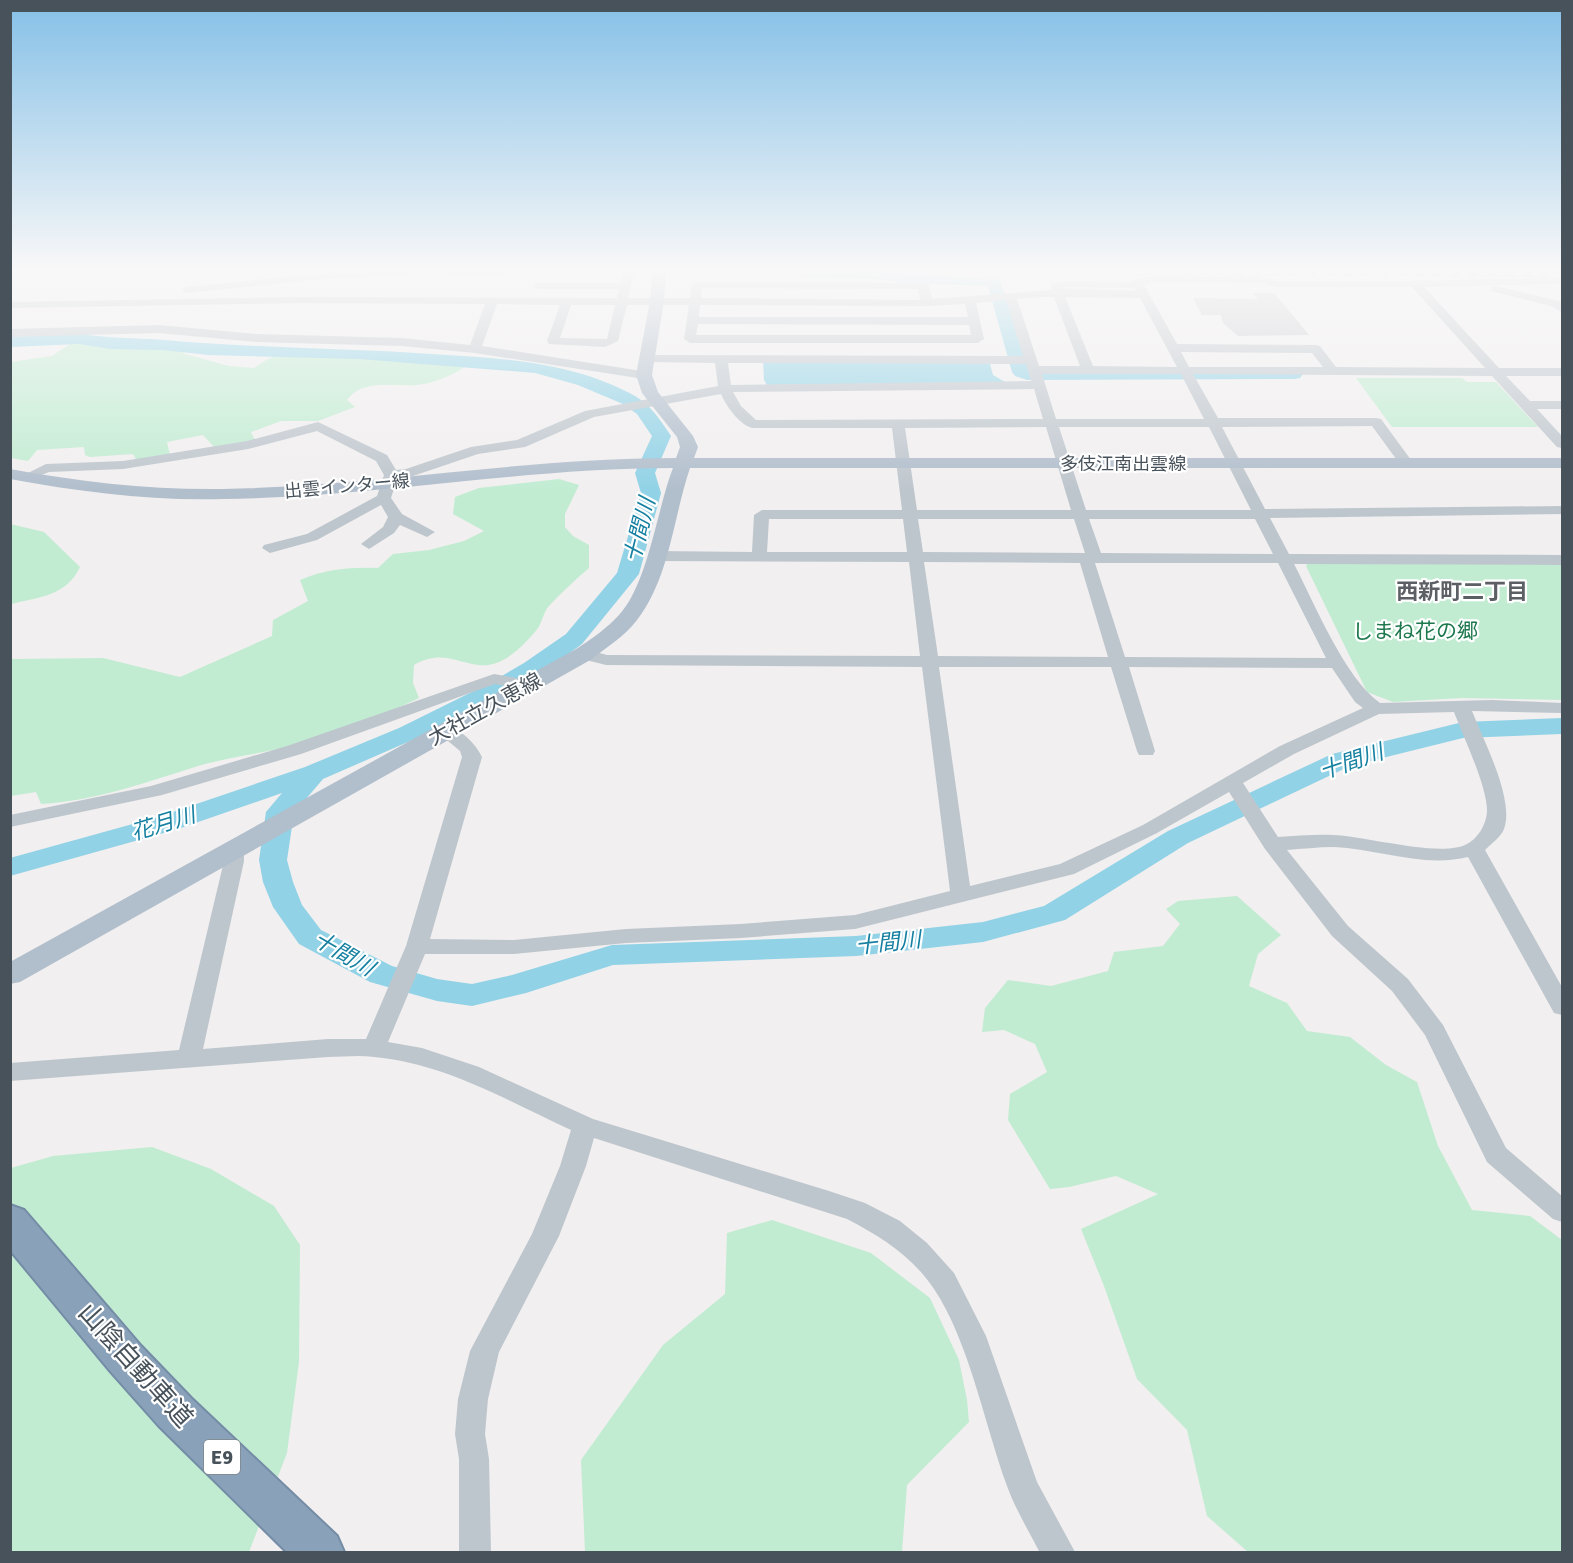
<svg xmlns="http://www.w3.org/2000/svg" width="1573" height="1563" viewBox="0 0 1573 1563" font-family="Signika,'Noto Sans JP',sans-serif">
	<rect width="100%" height="100%" fill="#f1efef"/>
	<!-- green -->
	<path fill="#c1ecd2" d="M 163,340 L 185,354 L 229,366 L 254,368 L 268,359 L 289,351 L 366,352 L 461,358 L 467,365 C 456,374 438,381 424,384 C 399,389 365,376 347,400 L 355,407 L 318,421 L 281,421 L 251,432 L 255,440 L 215,448 L 203,435 L 167,442 L 170,455 L 137,461 L 133,454 L 90,457 L 85,455 L 84,447 L 37,450 L 28,461 L 11,458 L 10,362 L 52,356 L 70,344 L 83,342 Z
		M 1356,378 L 1462,378 L 1467,382 L 1496,382 L 1538,427 L 1392,427 Z
		M 559,479 L 579,485 L 565,514 L 565,527 L 573,536 L 589,545 L 589,568 C 574,581 561,593 548,607 C 543,614 542,622 538,628 C 529,640 513,656 499,662 C 469,675 449,644 414,665 L 413,683 L 419,698 C 380,717 336,733 295,745 C 265,753 235,756 205,764 C 151,780 98,801 41,804 L 36,792 L 11,796 L 11,659 L 103,658 L 180,677 L 272,636 L 273,620 L 308,601 L 300,580 C 326,569 350,567 378,568 L 393,554 L 429,550 L 464,541 L 484,531 L 453,514 L 455,497 L 479,488 Z
		M 10,524 L 44,532 L 80,567 C 66,596 40,597 11,604 Z
		M 1308,563 L 1562,564 L 1562,700 L 1461,698 L 1393,702 L 1367,692 L 1306,566 Z
		M 1237,896 L 1281,935 L 1258,954 L 1249,986 L 1287,1003 L 1307,1031 L 1350,1037 L 1386,1065 L 1417,1082 L 1438,1146 L 1472,1210 L 1530,1216 L 1562,1240 L 1562,1552 L 1248,1552 L 1207,1516 L 1187,1430 L 1137,1379 L 1104,1286 L 1081,1229 L 1158,1194 L 1116,1176 L 1069,1187 L 1050,1189 L 1008,1120 L 1010,1094 L 1047,1072 L 1035,1044 L 1004,1030 L 982,1032 L 985,1008 L 1008,980 L 1051,986 L 1108,971 L 1114,952 L 1163,946 L 1180,924 L 1166,909 L 1178,901 Z
		M 152,1147 L 211,1169 L 274,1206 L 300,1245 L 299,1362 L 287,1453 L 249,1552 L 11,1552 L 11,1168 L 53,1156 Z
		M 772,1220 L 871,1253 L 930,1298 L 959,1360 L 967,1400 L 969,1422 L 907,1485 L 902,1552 L 585,1552 L 581,1460 L 663,1345 L 725,1294 L 727,1233 Z"/>
	<!-- water -->
	<path fill="#91d2e6" d="M 763,361 L 981,362 L 990,364 L 993,375 L 1005,382 L 767,385 L 764,380 Z"/>
	<g fill="none" stroke-linecap="round" stroke-linejoin="round">
		<!-- river -->
		<path fill="#91d2e6" fill-rule="evenodd" d="M 775,272 L 893,272 L 1000,280 L 1030,370 L 1294,369 L 1300,370 L 1303,374 L 1300,378 L 1294,379 L 1027,380 L 1015,376 L 1012,372 L 988,286 L 900,283 L 882,279 L 783,277 Z
			M 79,334 C 108,338 136,338 165,340 C 254,348 343,348 432,354 C 501,358 574,362 635,396 C 651,405 661,421 671,436 L 655,473 L 661,493 L 639,574 L 582,644 L 542,673 L 506,694 L 417,738 L 323,779 L 294,813 L 287,860 L 293,882 L 302,905 L 321,930 L 392,966 L 437,979 L 472,984 L 512,975 L 612,945 L 856,936 L 983,922 L 1044,906 L 1168,831 L 1332,754 L 1463,722 L 1562,718 L 1562,734 L 1463,738 L 1350,766 L 1188,843 L 1065,920 L 983,942 L 856,956 L 613,965 L 526,993 L 472,1006 L 437,1001 L 370,982 L 299,944 L 273,907 L 263,882 L 259,860 L 266,812 L 282,793 L 178,829 L 10,876 L 10,858 L 158,817 L 305,767 L 399,728 L 488,684 L 524,663 L 566,634 L 617,573 L 641,493 L 635,473 L 652,436 L 637,414 L 623,404 L 578,385 L 535,373 L 359,359 L 208,355 L 163,350 L 111,349 L 79,344 L 10,347 L 10,337 Z"/>
	</g>
	<!-- building -->
	<path fill="#c9cbd1" d="M 1252,293 L 1274,293 L 1309,335 L 1238,336 L 1223,323 L 1221,315 L 1202,315 L 1193,298 L 1258,299 Z"/>
	<g fill="none" stroke-linecap="round" stroke-linejoin="round">
		<!-- highway casing -->
		<g stroke="#758ca6" stroke-width="4">
			<path id="highway" d="M 10,1205 L 24,1210 L 141,1346 L 191,1398 L 337,1536 L 344,1552 L 287,1552 L 159,1426 L 111,1372 L 10,1250 Z"/>
		</g>
		<!-- minor -->
		<path fill="#bec6cd" fill-rule="evenodd" d="M 411,272 L 406,275 L 324,279 L 187,293 L 181,290 L 187,287 L 324,273 Z
			M 440,272 L 506,272 L 506,273 L 501,276 L 445,275 Z
			M 624,272 L 634,272 L 628,298 L 690,298 L 691,285 L 697,282 L 923,283 L 929,286 L 932,299 L 1051,290 L 1051,284 L 1068,281 L 1132,282 L 1134,279 L 1151,276 L 1261,277 L 1276,281 L 1344,282 L 1562,278 L 1562,284 L 1424,287 L 1499,368 L 1562,368 L 1562,376 L 1506,376 L 1530,401 L 1562,401 L 1562,409 L 1537,409 L 1562,436 L 1562,448 L 1557,447 L 1492,376 L 1193,374 L 1218,418 L 1376,418 L 1381,419 L 1414,464 L 1407,468 L 1402,467 L 1372,426 L 1222,427 L 1265,509 L 1562,506 L 1562,514 L 1270,518 L 1289,554 L 1562,555 L 1562,565 L 1294,564 C 1315,604 1344,677 1380,703 L 1493,700 L 1562,703 L 1562,713 L 1472,711 C 1483,739 1515,800 1504,829 C 1501,837 1491,844 1485,850 L 1562,987 L 1562,1015 L 1554,1013 L 1468,857 C 1424,868 1378,849 1334,847 C 1318,847 1302,849 1287,850 L 1348,926 L 1408,979 L 1443,1025 L 1506,1148 L 1562,1196 L 1562,1222 L 1553,1219 L 1487,1162 L 1425,1035 L 1392,991 L 1332,936 L 1265,849 L 1229,792 L 1157,833 L 1074,874 L 855,929 L 741,938 L 626,943 L 514,954 L 425,954 L 388,1042 L 422,1048 L 479,1067 L 593,1119 L 829,1191 L 865,1203 L 900,1221 L 927,1243 L 954,1273 L 986,1336 L 1037,1482 L 1075,1552 L 1039,1551 C 1028,1530 1015,1508 1007,1486 C 985,1426 969,1341 934,1289 C 913,1257 880,1236 847,1219 L 594,1138 L 586,1166 L 559,1236 L 499,1352 L 488,1399 L 485,1434 L 489,1459 L 491,1552 L 459,1552 L 459,1459 L 455,1434 L 458,1399 L 470,1351 L 532,1234 L 560,1166 L 571,1130 C 508,1101 444,1063 374,1057 C 359,1055 343,1057 328,1057 L 10,1081 L 10,1063 L 179,1050 L 224,861 L 224,848 L 227,843 L 234,842 L 241,843 L 244,848 L 244,861 L 203,1049 L 328,1039 L 366,1039 L 406,946 L 462,757 L 460,751 L 436,731 L 438,727 C 456,723 475,742 482,757 L 430,939 L 514,940 L 626,929 L 741,924 L 855,915 L 950,891 L 922,667 L 606,665 L 578,658 L 575,654 L 578,650 L 584,649 L 607,655 L 920,656 L 909,562 L 656,561 L 648,556 L 656,551 L 752,552 L 754,515 L 762,510 L 902,510 L 892,428 L 752,428 C 739,424 726,406 721,394 L 594,417 L 525,447 L 478,454 L 413,476 L 397,479 L 391,498 L 402,514 L 435,532 L 427,537 L 400,525 L 394,533 L 369,549 L 361,544 L 383,527 L 388,517 L 381,505 L 317,540 L 270,553 L 262,548 L 264,545 L 307,534 L 377,496 L 384,475 L 376,461 L 317,431 L 248,449 L 123,469 L 49,472 L 27,481 L 20,477 L 46,464 L 123,461 L 247,441 L 318,422 L 387,455 L 396,470 L 406,469 L 471,447 L 517,440 L 585,411 L 718,386 L 715,363 L 643,362 L 641,359 L 647,355 L 1023,356 L 1006,300 L 976,303 L 984,339 L 978,343 L 690,343 L 684,339 L 689,305 L 627,305 L 618,341 L 605,347 L 549,344 L 547,341 L 560,305 L 497,304 L 482,346 L 648,372 L 650,375 L 644,379 L 475,353 L 402,346 L 256,342 L 159,333 L 10,337 L 10,329 L 159,325 L 256,334 L 402,338 L 470,345 L 485,304 L 299,303 L 10,308 L 10,302 L 299,297 L 617,298 L 619,289 L 538,289 L 532,286 L 538,283 L 621,283 ZM 1151,282 L 1261,283 L 1276,287 L 1412,287 L 1485,368 L 1336,367 L 1320,346 L 1316,345 L 1177,344 L 1144,285 ZM 1068,287 L 1134,288 L 1136,291 L 1062,288 ZM 702,288 L 918,289 L 920,300 L 701,298 ZM 1042,297 L 1054,297 L 1080,366 L 1039,366 L 1017,299 ZM 1065,297 L 1140,298 L 1177,367 L 1093,366 ZM 965,304 L 968,317 L 699,317 L 700,305 L 927,306 ZM 571,305 L 615,305 L 607,339 L 560,338 ZM 698,324 L 969,325 L 971,335 L 696,335 ZM 1181,352 L 1312,353 L 1323,367 L 1189,367 ZM 728,363 L 1026,364 L 1031,381 L 731,385 ZM 1042,374 L 1181,374 L 1204,419 L 1056,419 ZM 1034,389 L 1043,419 L 756,420 L 741,406 L 733,392 ZM 1046,427 L 1071,510 L 917,510 L 905,428 ZM 1059,427 L 1209,427 L 1251,510 L 1086,510 ZM 769,519 L 903,519 L 907,552 L 767,552 ZM 918,519 L 1074,519 L 1085,553 L 923,552 ZM 1089,519 L 1255,519 L 1273,554 L 1101,553 ZM 924,562 L 1080,563 L 1108,657 L 938,656 ZM 1095,563 L 1278,563 L 1326,658 L 1125,657 ZM 939,667 L 1111,667 L 1137,751 L 1139,755 L 1153,755 L 1155,751 L 1129,667 L 1332,668 L 1355,702 L 1363,708 L 1280,746 L 1143,825 L 1060,864 L 970,886 ZM 1454,712 C 1463,736 1488,788 1487,812 C 1486,825 1478,839 1465,845 C 1438,857 1365,836 1333,835 C 1315,834 1296,836 1278,837 L 1243,783 L 1294,754 L 1379,714 Z
			M 1495,286 L 1559,301 L 1562,304 L 1562,312 L 1551,306 L 1491,291 L 1491,287 Z
			M 494,674 L 533,681 L 536,685 L 533,689 L 527,690 L 495,684 L 301,754 L 162,795 L 10,827 L 10,815 L 151,786 L 287,746 Z"/>
		<!-- major -->
		<path fill="#b1becc" fill-rule="evenodd" d="M 652,272 L 666,272 L 664,301 L 652,375 L 658,392 L 693,436 L 698,447 L 694,458 L 1562,458 L 1562,468 L 690,468 C 673,518 670,577 637,620 C 625,636 607,647 592,659 L 20,982 L 10,984 L 10,962 L 576,649 C 592,639 607,628 619,615 C 648,584 657,509 673,468 C 522,468 373,497 223,499 C 151,501 81,492 10,479 L 10,469 C 81,482 151,490 223,489 C 375,486 525,458 676,458 L 680,447 L 677,437 L 642,393 L 636,375 L 650,301 Z"/>
		<!-- highway -->
		<use href="#highway" fill="#8aa1ba" fill-rule="evenodd"/>
		<!-- rail casing -->
		<g stroke="#b2b4b9" stroke-width="4.5">
			<path id="rail" d="M 1046,272 L 1562,275"/>
		</g>
		<!-- rail -->
		<use href="#rail" stroke="#fff" stroke-width="3" stroke-dasharray="9" stroke-linecap="butt"/>
	</g>
	<!-- sky -->
	<linearGradient id="sky" x2="0" y2="1"><stop stop-color="#85c0e7"/><stop offset="0.55" stop-color="#f9f8f8"/><stop offset="1" stop-color="#f9f8f8" stop-opacity="0"/></linearGradient>
	<rect width="1573" height="491" fill="url(#sky)"/>
	<g text-anchor="middle" stroke-width="4.5" stroke-linejoin="round" paint-order="stroke">
		<!-- far-street labels -->
		<g font-size="18" fill="#48525b" stroke="#fff">
			<text x="1123" y="470">多伎江南出雲線</text>
			<text transform="translate(347 486) rotate(-5)" y="6">出雲インター線</text>
		</g>
		<!-- shield labels -->
		<rect fill="#fff" stroke="#7f868c" stroke-width="1.5" x="204" y="1440" width="36" height="34" rx="4.5"/>
		<g font-size="20" font-weight="bold" fill="#48525b">
			<text x="222" y="1464">E9</text>
		</g>
		<!-- park labels -->
		<g font-size="21" fill="#1d784d" stroke="#fff">
			<text x="1415" y="638">しまね花の郷</text>
		</g>
		<!-- street labels -->
		<g font-size="21" fill="#48525b" stroke="#fff">
			<text transform="translate(485 709) rotate(-29)" y="7">大社立久恵線</text>
		</g>
		<!-- water labels -->
		<g font-size="22" font-style="italic" fill="#1680a1" stroke="#fff">
			<text transform="translate(639 530) rotate(-76)" y="8">十間川</text>
			<text transform="translate(1351 761) rotate(-19)" y="8">十間川</text>
			<text transform="translate(163 823) rotate(-17)" y="8">花月川</text>
			<text transform="translate(888 942) rotate(-6)" y="8">十間川</text>
			<text transform="translate(344 953) rotate(30)" y="8">十間川</text>
		</g>
		<!-- neighbourhood labels -->
		<g font-size="22" font-weight="bold" fill="#5c5f64" stroke="#fff">
			<text x="1462" y="599">西新町二丁目</text>
		</g>
		<!-- near-street labels -->
		<g font-size="26" fill="#48525b" stroke="#fff">
			<text transform="translate(136 1365) rotate(48)" y="9">山陰自動車道</text>
		</g>
	</g>
	<!-- border -->
	<rect width="1573" height="1563" fill="none" stroke="#48525b" stroke-width="24"/>
</svg>
